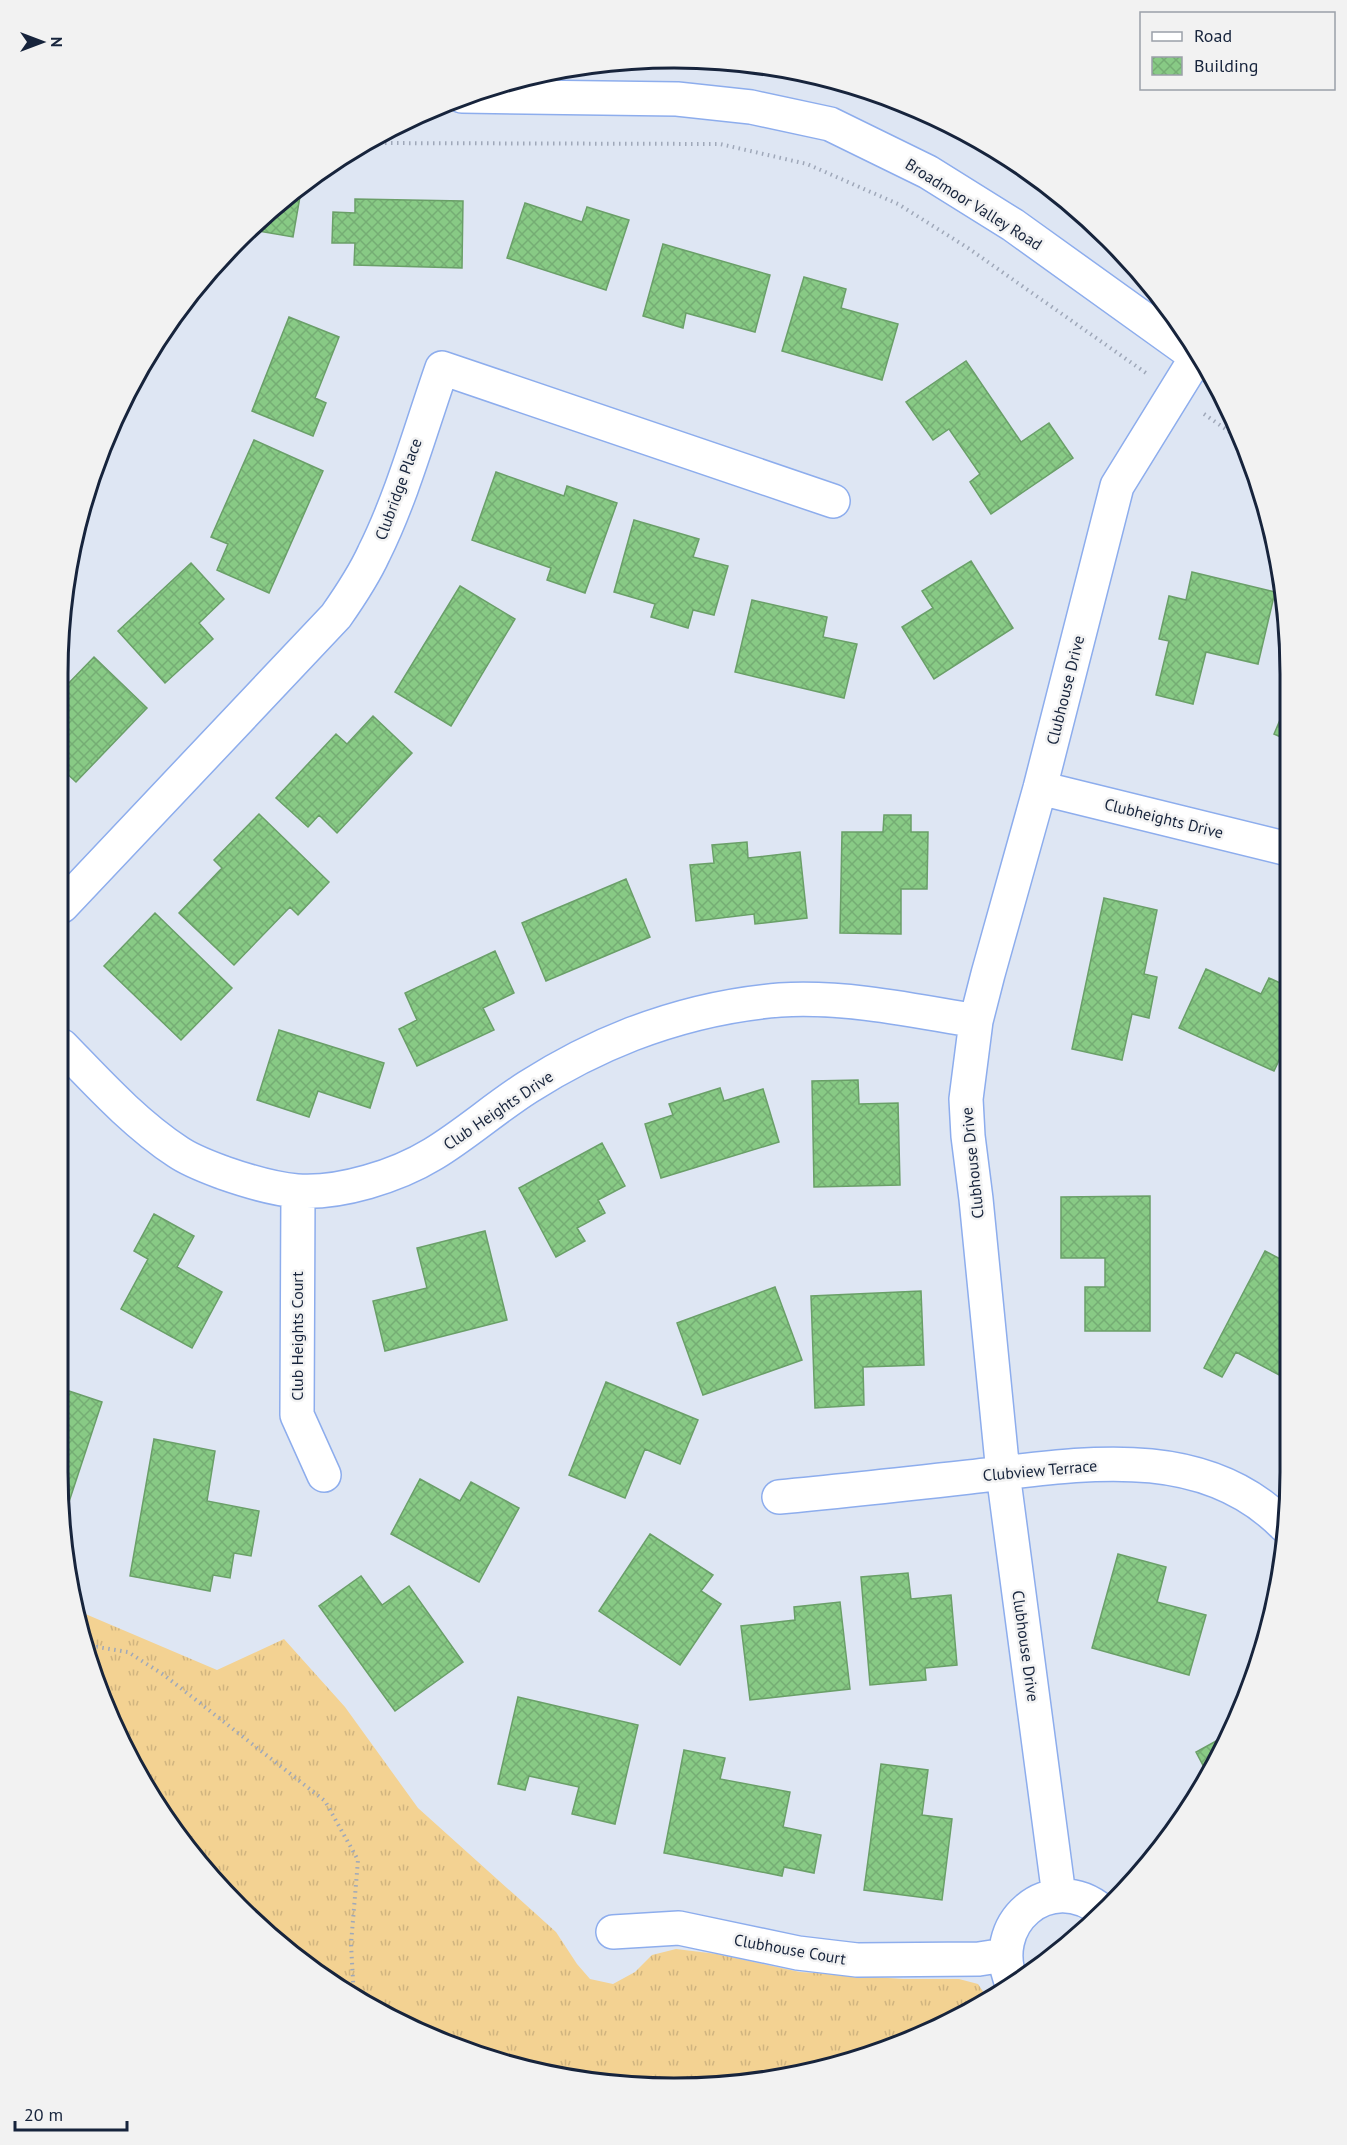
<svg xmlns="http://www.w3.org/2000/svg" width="1347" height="2145" viewBox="0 0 1347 2145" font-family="'PT Sans',sans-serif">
	<defs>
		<pattern id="grass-tufts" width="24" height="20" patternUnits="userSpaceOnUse" patternTransform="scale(1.5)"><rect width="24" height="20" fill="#f3d292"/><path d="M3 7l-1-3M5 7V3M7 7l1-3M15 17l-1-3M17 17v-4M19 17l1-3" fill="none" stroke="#d0b47f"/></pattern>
		<pattern id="building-cross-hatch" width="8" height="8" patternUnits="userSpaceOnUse" patternTransform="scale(1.5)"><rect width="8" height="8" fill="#88ca85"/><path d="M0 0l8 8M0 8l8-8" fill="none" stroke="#75ad74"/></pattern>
	</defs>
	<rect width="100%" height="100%" fill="#dee6f3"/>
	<!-- grass -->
	<path fill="url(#grass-tufts)" d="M 76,1610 L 217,1670 L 284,1639 L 345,1707 L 418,1808 L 556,1932 L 577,1964 L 590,1979 L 613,1984 L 635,1972 L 652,1955 L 676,1949 L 717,1954 L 800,1972 L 903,1979 L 959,1979 L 978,1984 L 988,1999 L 910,2041 L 833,2067 L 754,2083 L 634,2087 L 475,2055 L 366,2006 L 298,1960 L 237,1907 L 161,1814 L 90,1669 Z"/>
	<!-- building -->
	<path fill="url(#building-cross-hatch)" stroke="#6a9f68" stroke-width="1.5" d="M 302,185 L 293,237 L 253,230 L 254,224 L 267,210 Z
		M 355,199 L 463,201 L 462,268 L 354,265 L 355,243 L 332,243 L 333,212 L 355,213 Z
		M 525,203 L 582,222 L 587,207 L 629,220 L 606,290 L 507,258 Z
		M 663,244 L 770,275 L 755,332 L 686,313 L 683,328 L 643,316 Z
		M 804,277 L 846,289 L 841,308 L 898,324 L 882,380 L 782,351 Z
		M 289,317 L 339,337 L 315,398 L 326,403 L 313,436 L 252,411 Z
		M 966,361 L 1021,442 L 1049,423 L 1073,458 L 991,514 L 970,482 L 980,474 L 949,429 L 933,440 L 906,402 Z
		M 254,440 L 323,471 L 269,593 L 217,570 L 228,544 L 211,537 Z
		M 496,472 L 564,496 L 567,486 L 617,503 L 585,593 L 547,580 L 551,568 L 472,540 Z
		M 634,520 L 699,539 L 693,557 L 728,566 L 714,615 L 693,610 L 688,628 L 651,617 L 655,604 L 614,592 Z
		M 971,561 L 1013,628 L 934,679 L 902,627 L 933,608 L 922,591 Z
		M 191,563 L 224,599 L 199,623 L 213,639 L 165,683 L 118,631 Z
		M 1192,572 L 1275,592 L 1258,664 L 1206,652 L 1193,704 L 1156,695 L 1169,641 L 1159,639 L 1169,596 L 1186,600 Z
		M 460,586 L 515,619 L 451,726 L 395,692 Z
		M 752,600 L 827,617 L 823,637 L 857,644 L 844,698 L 735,672 Z
		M 94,657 L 147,708 L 76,782 L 62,769 L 62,690 Z
		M 1288,701 L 1288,740 L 1274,734 Z
		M 373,716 L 412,753 L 337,833 L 319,815 L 308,827 L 276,798 L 336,734 L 347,744 Z
		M 259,814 L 329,882 L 298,915 L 290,907 L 234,965 L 179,913 L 222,868 L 214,860 Z
		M 884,815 L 911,815 L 911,832 L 928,832 L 927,889 L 901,889 L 901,934 L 840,933 L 842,832 L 883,832 Z
		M 747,842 L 748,858 L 800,852 L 807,918 L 755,924 L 754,914 L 696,921 L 690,865 L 714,863 L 712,845 Z
		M 626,879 L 650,937 L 546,981 L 522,923 Z
		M 1104,898 L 1157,910 L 1144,974 L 1157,977 L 1149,1018 L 1132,1014 L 1122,1060 L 1072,1049 Z
		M 155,913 L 232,988 L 181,1040 L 104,966 Z
		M 495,951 L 514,993 L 483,1008 L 494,1030 L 417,1066 L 399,1029 L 417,1020 L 405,993 Z
		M 1206,969 L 1261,994 L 1269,978 L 1287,986 L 1287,1043 L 1274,1071 L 1179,1028 Z
		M 279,1030 L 384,1063 L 370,1108 L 318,1091 L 309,1117 L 257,1100 Z
		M 858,1080 L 859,1104 L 898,1103 L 900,1185 L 814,1187 L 812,1081 Z
		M 720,1088 L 724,1101 L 763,1089 L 779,1142 L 661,1178 L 645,1124 L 673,1115 L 669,1104 Z
		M 602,1143 L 625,1186 L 598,1200 L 605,1213 L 577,1228 L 585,1241 L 556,1257 L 519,1188 Z
		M 1150,1196 L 1150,1331 L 1085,1331 L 1085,1287 L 1105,1287 L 1105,1258 L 1061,1258 L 1061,1197 Z
		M 154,1214 L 194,1236 L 177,1267 L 222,1292 L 192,1348 L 121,1309 L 148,1259 L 134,1251 Z
		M 485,1231 L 507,1320 L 385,1351 L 373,1301 L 427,1288 L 417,1248 Z
		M 1265,1251 L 1286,1262 L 1286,1275 L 1280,1287 L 1286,1290 L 1285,1378 L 1236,1352 L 1222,1377 L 1204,1368 Z
		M 775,1287 L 802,1360 L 703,1395 L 677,1323 Z
		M 921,1291 L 924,1365 L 863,1367 L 864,1405 L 815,1408 L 811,1296 Z
		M 606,1382 L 698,1420 L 680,1464 L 645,1449 L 625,1498 L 569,1475 Z
		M 63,1389 L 102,1402 L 64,1517 L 62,1516 Z
		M 154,1439 L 215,1451 L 207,1501 L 259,1511 L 251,1556 L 234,1553 L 230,1578 L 213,1575 L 210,1591 L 130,1576 Z
		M 420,1479 L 460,1501 L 471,1482 L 519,1508 L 479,1582 L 391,1534 Z
		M 650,1534 L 713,1575 L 701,1591 L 721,1604 L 680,1665 L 599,1611 Z
		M 1118,1554 L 1166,1567 L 1157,1602 L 1206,1615 L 1189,1675 L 1092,1648 Z
		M 908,1573 L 911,1599 L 951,1595 L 957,1665 L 925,1668 L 926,1680 L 870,1685 L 861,1577 Z
		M 361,1576 L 382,1605 L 409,1586 L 463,1662 L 395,1711 L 319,1606 Z
		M 840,1602 L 850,1689 L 750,1700 L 741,1626 L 795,1620 L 794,1607 Z
		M 518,1697 L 638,1725 L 615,1824 L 572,1814 L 579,1787 L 529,1776 L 525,1790 L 498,1784 Z
		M 1227,1735 L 1206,1771 L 1196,1752 Z
		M 684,1750 L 725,1758 L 720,1779 L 790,1792 L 783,1827 L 821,1835 L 814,1873 L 784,1867 L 782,1876 L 664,1853 Z
		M 881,1764 L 928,1770 L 922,1815 L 952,1819 L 942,1900 L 864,1890 Z"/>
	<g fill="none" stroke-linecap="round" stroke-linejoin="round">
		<!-- minor casing -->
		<g stroke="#8daded" stroke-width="36">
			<path id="minor" d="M 462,96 L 677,99 L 751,107 L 830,124 L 928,172 L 1013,225 L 1208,365
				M 1040,788 L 1288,849
				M 62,906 L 336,616 C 350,596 364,575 374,553 C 402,497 421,428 442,368 L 833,501
				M 62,1046 C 98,1083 134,1123 178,1152 C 191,1161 208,1167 224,1173 C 247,1181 273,1189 297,1191 C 340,1194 397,1176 433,1154 C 466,1134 495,1108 528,1087 C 561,1066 596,1048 632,1034 C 679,1016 730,1004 780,1000 C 846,996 912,1010 976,1021
				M 298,1191 L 297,1415 L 324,1475
				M 779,1497 C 843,1491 906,1484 969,1477 C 1076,1465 1201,1440 1285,1526
				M 1059,1896 L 1003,1473 L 976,1199 L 968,1136 L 966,1099 L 976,1021 L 988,974 L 1040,788 L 1117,486 L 1196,358
				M 613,1932 L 679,1928 L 798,1953 L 857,1960 L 979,1959 L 1005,1955
				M 1013,1986 C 984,1924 1050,1868 1102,1911"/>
		</g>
		<!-- path -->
		<path stroke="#9fa8b9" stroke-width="4" stroke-dasharray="1.5 4.5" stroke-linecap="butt" d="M 361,143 L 720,144 L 807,164 L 898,204 L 968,248 L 1146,373
			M 1204,414 L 1237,437
			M 85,1651 L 97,1647 L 128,1652 L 164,1675 L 325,1801 L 358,1860 L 351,1944 L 354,1998"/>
		<!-- minor -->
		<use href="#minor" stroke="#fff" stroke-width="33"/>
	</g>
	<g text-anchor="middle" stroke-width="5" stroke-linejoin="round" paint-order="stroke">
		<!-- street labels -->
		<g font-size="16" fill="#17243c" stroke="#f2f2f2">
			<text transform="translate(974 204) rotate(32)" y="6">Broadmoor Valley Road</text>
			<text transform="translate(398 489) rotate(-70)" y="6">Clubridge Place</text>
			<text transform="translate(1065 690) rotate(-76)" y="6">Clubhouse Drive</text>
			<text transform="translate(1164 818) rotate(14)" y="6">Clubheights Drive</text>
			<text transform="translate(498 1110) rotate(-34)" y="6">Club Heights Drive</text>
			<text transform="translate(972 1163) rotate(-96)" y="6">Clubhouse Drive</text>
			<text transform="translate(297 1336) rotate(-90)" y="6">Club Heights Court</text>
			<text transform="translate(1040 1470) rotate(-5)" y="6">Clubview Terrace</text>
			<text transform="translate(1026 1646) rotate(82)" y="6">Clubhouse Drive</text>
			<text transform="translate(790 1949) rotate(10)" y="6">Clubhouse Court</text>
		</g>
	</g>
	<!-- crop -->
	<path d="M0 0H1347V2145H0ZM674 68H674A606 606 0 0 1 1280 674V1472A606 606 0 0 1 674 2078H674A606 606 0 0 1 68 1472V674A606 606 0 0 1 674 68Z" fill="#f2f2f2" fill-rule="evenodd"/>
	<path fill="none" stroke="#17243c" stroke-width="3" d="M674 68H674A606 606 0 0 1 1280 674V1472A606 606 0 0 1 674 2078H674A606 606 0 0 1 68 1472V674A606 606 0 0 1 674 68Z"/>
	<!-- legend -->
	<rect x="1140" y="12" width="195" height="78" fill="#f2f2f2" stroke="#9aa0a9" stroke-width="1.5"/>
	<rect x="1152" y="32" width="30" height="9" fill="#ffffff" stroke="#9aa0a9" stroke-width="1.5"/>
	<text x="1194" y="42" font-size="18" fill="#17243c">Road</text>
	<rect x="1152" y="57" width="30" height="18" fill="url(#building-cross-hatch)" stroke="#9aa0a9" stroke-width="1.5"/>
	<text x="1194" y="72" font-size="18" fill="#17243c">Building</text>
	<!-- north arrow -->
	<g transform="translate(42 42) rotate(90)" stroke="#f2f2f2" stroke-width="4.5" paint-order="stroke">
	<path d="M0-4.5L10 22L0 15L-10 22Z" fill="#17243c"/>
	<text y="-9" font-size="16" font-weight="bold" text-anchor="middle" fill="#17243c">N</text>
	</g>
	<!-- scale -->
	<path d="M15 2121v9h112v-9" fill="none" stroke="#17243c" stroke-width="3"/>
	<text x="24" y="2121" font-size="18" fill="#17243c" stroke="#f2f2f2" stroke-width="4.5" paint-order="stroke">20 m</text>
</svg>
